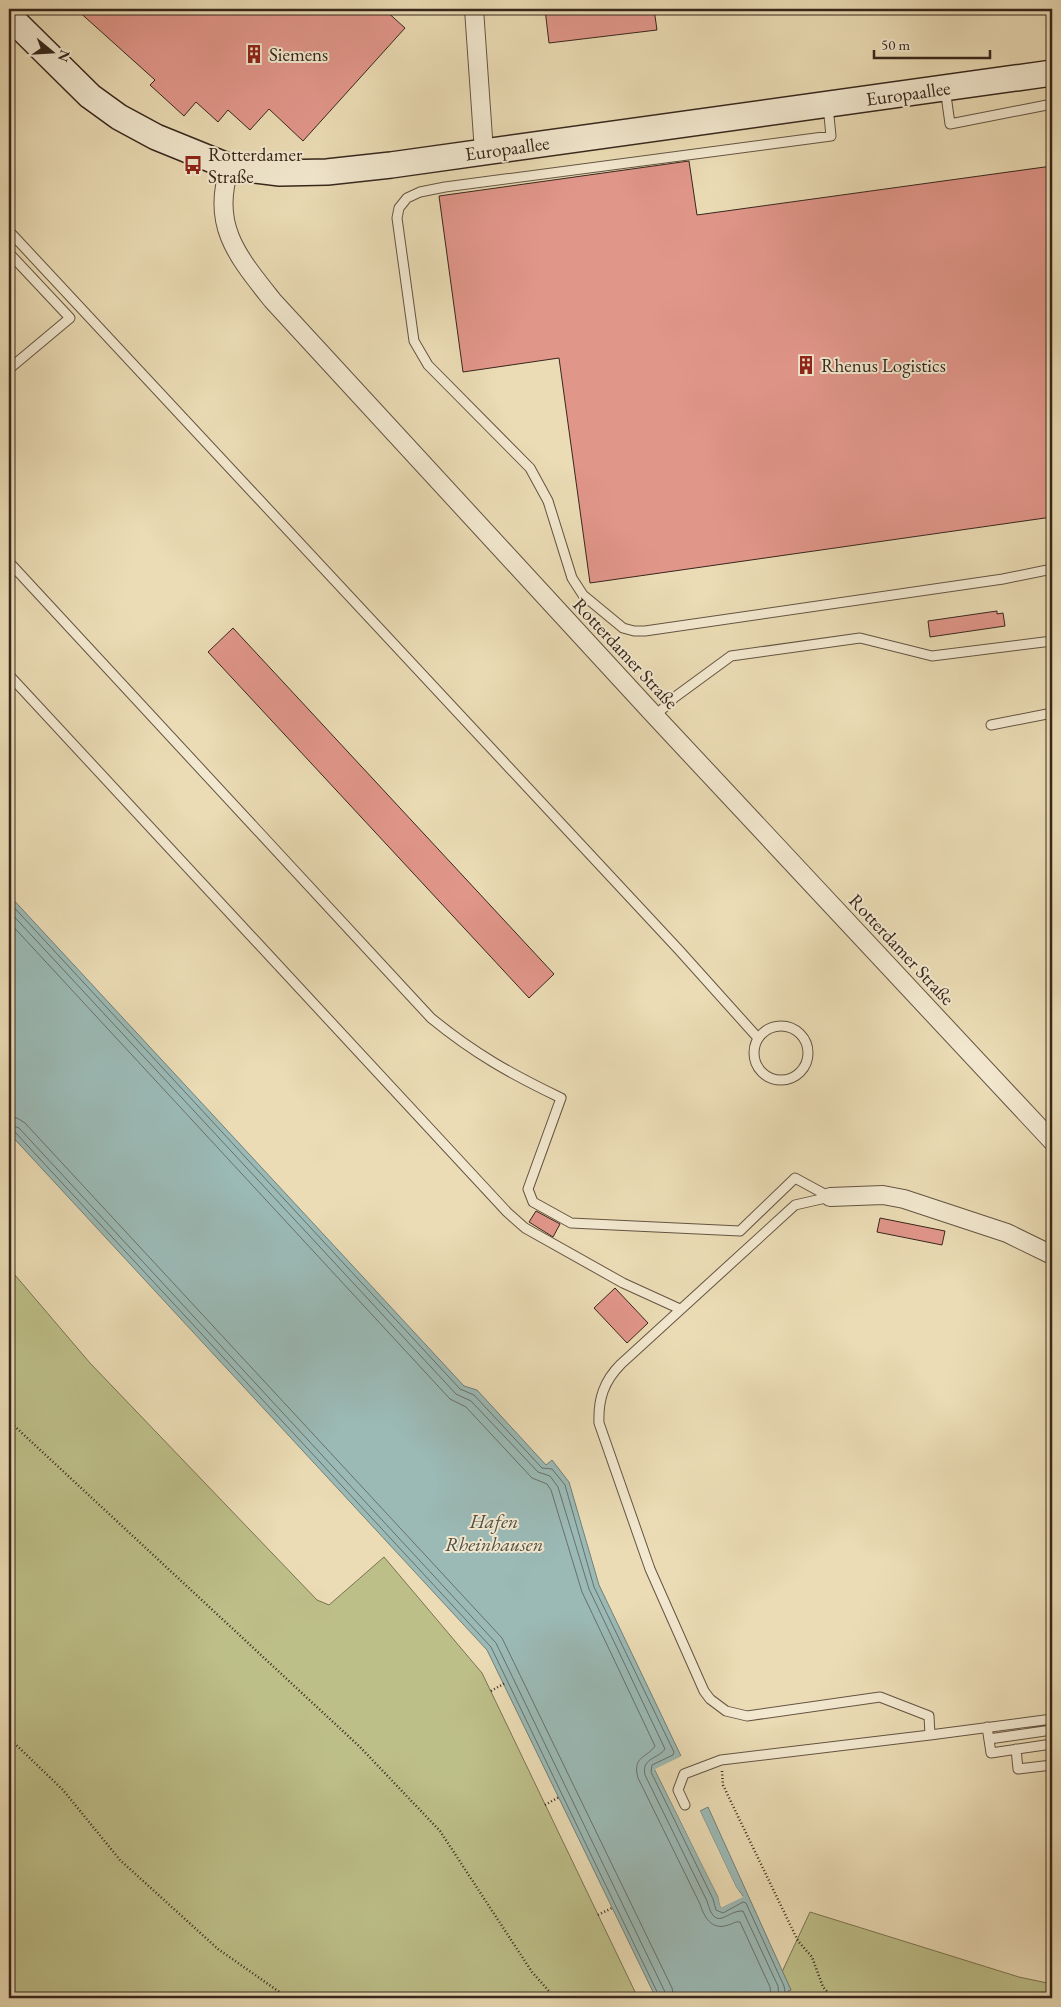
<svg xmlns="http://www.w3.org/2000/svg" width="1061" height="2007" viewBox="0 0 1061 2007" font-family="'EB Garamond',serif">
	<rect width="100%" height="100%" fill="#ebdcb5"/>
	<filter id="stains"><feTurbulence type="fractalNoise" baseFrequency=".004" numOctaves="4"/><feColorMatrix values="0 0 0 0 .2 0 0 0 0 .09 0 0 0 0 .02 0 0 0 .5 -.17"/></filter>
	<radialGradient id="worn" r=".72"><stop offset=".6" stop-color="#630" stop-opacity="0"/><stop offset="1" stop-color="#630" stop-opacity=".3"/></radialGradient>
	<!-- green -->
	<path fill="#bdbf89" stroke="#7a7352" d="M 9,1268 L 90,1363 L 317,1600 L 329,1605 L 384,1557 L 482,1673 L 638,1998 L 9,1998 Z
		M 810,1912 L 1019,1977 L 1052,1984 L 1052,1998 L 791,1998 L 788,1991 L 791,1990 L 782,1972 Z"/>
	<!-- water -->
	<path fill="#9bbab6" stroke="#737f78" d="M 9,895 L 464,1386 L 477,1390 L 546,1465 L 552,1460 L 569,1482 L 599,1585 L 681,1756 L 655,1770 L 718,1897 L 721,1908 L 743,1896 L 736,1887 L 700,1811 L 708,1807 L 791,1990 L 788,1991 L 791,1998 L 656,1998 L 487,1650 L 9,1133 Z"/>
	<!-- pier -->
	<path fill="#ebdcb5" d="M 681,1756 L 682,1759 L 658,1771 L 722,1905 L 739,1896 L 697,1812 L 699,1809 L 736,1887 L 743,1897 L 721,1908 L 718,1897 L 655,1769 Z"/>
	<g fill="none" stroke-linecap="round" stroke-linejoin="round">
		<!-- shore -->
		<path stroke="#697069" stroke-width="1" d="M 9,902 L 460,1389 L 474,1395 L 542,1468 L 552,1469 L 565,1485 L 594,1587 L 674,1752 L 673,1755 L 652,1765 L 651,1772 L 713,1899 L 716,1910 L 723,1913 L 743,1902 L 746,1903 L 784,1986 L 786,1998
			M 9,911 L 456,1394 L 471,1401 L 538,1472 L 550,1476 L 558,1487 L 589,1589 L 665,1749 C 658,1759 641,1758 645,1775 L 707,1901 C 716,1934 726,1910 743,1911 L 778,1986 L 779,1998
			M 9,922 L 450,1399 L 466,1407 L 532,1478 L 547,1484 L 551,1490 L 582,1592 L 655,1746 C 647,1758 632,1756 638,1778 L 700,1904 C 704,1917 712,1931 728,1925 C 733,1924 735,1921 740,1922 L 770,1987 L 771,1998
			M 9,1117 L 17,1118 L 25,1123 L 502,1638 L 672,1988 L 674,1998
			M 9,1124 L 19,1128 L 496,1643 L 665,1992 L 667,1998
			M 9,1130 L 15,1132 L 491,1647 L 660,1998"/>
	</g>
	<!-- building -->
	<path fill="#e1968a" stroke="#37271c" d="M 76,9 L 384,9 L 405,28 L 303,141 L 269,109 L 250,130 L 228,110 L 218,122 L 196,102 L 184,116 L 150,85 L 155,80 Z
		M 545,9 L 654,9 L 657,30 L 549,43 Z
		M 689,161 L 697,215 L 1052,166 L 1052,517 L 590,583 L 559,358 L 463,372 L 439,196 Z
		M 997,611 L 997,614 L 1003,613 L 1005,626 L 930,637 L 928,621 Z
		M 233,628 L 554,974 L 529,998 L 208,652 Z
		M 536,1211 L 560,1224 L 553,1237 L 529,1222 Z
		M 880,1218 L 945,1231 L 942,1245 L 877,1232 Z
		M 615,1288 L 648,1323 L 627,1343 L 594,1308 Z"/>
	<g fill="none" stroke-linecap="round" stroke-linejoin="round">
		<!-- service casing -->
		<g stroke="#645442" stroke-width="11">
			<path id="service" d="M 945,88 L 950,124 L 1052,104
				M 828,106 L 831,136 L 445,187 L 420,192 L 407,198 L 399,208 L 397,218 L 414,341 L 428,365 L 530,468 L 548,501 L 572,578 L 583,595 L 623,628 L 634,631 L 645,631 L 1003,579 L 1052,569
				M 9,231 L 679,950 L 758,1038
				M 9,253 L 70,318 L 9,369
				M 9,562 L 431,1018 C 475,1054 511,1074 561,1098 L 528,1189 L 533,1202 L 571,1223 L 740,1231 L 795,1178 L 830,1197
				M 9,675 L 507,1212 L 525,1228 L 623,1283 L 680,1309
				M 655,716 L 675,697 L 731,656 L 860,638 L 932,656 L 1052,641
				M 991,725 L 1052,713
				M754 1053a27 27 0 1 1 54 0a27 27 0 1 1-54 0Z
				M 987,1727 L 991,1753 L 1052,1744
				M 930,1735 L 1052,1719
				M 989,1739 L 1052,1730
				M 1016,1749 L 1018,1769 L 1052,1765
				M 685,1805 L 678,1790 L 684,1774 L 721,1760 L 930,1735 L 929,1716 L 880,1697 L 747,1716 L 726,1711 L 710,1699 L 704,1691 L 650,1569 L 599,1423 C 598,1399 604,1381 621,1364 L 795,1205 L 830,1197"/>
		</g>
		<!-- minor casing -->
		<g stroke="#645442" stroke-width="20">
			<path id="minor" d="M 474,9 L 484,152
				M 230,167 C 210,225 238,257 273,301 L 655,716 L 1052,1141
				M 830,1197 L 883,1195 L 904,1199 L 1007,1233 L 1052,1255"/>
		</g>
		<!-- secondary casing -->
		<g stroke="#37271c" stroke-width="28">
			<path id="secondary" d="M 9,16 L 90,96 L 119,117 L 156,137 L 230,167 L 280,173 L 327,172 L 391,165 L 1052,73"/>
		</g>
		<!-- path -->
		<path stroke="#37271c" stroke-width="2.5" stroke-dasharray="1 2.5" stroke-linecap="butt" d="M 9,1421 L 360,1747 L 440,1831 L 532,1972 L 555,1998
			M 491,1691 L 505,1683
			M 9,1738 L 63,1790 L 120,1860 L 218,1949 L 288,1998
			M 722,1771 L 723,1785 L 733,1806 L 798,1941 L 812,1957 L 823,1987 L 833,1998
			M 545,1805 L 559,1797
			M 598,1915 L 612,1908
			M 888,1998 C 904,1992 925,1992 942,1998"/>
		<!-- service -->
		<use href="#service" stroke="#f2e8cf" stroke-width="9"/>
		<!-- minor -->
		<use href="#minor" stroke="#f2e8cf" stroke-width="18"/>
		<!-- secondary -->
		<use href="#secondary" stroke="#f2e8cf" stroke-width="25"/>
	</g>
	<!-- icons -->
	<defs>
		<g id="building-bare" transform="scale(1.5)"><path d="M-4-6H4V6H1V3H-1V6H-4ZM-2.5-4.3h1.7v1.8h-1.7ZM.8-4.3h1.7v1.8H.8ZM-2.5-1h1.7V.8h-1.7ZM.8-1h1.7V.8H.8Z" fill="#8f2418" stroke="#f2e8cf" stroke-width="2.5" paint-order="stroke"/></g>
		<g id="bus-bare" transform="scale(1.5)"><path d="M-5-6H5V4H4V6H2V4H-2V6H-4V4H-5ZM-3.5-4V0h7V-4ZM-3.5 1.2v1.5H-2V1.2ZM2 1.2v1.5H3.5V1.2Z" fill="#8f2418" stroke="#f2e8cf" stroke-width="2.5" paint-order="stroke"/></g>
	</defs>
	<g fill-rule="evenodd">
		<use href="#building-bare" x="254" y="54"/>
		<use href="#bus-bare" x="193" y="165"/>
		<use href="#building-bare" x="806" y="365"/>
	</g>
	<g text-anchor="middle" stroke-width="4" stroke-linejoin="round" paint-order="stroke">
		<!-- poi labels -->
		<g font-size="19" fill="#37271c" stroke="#f2e8cf" text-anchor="start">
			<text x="269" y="61">Siemens</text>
			<text x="208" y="161">Rotterdamer<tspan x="208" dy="22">Straße</tspan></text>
			<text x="821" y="372">Rhenus Logistics</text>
		</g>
		<!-- street labels -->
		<g font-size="19" fill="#37271c" stroke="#f2e8cf">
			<text transform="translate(908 93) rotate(-8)" y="7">Europaallee</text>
			<text transform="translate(507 148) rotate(-8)" y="7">Europaallee</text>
			<text transform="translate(626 653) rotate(47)" y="7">Rotterdamer Straße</text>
			<text transform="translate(902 949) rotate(47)" y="7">Rotterdamer Straße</text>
		</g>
		<!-- water labels -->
		<g font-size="20" font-style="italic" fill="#504c42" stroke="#f2e8cf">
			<text x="494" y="1528">Hafen<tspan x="494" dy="23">Rheinhausen</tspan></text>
		</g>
	</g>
	<!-- margin -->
	<rect width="1061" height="2007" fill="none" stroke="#ebdcb5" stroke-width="30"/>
	<rect x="10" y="10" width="1041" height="1987" fill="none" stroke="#37271c" stroke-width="2.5"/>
	<rect x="15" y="15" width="1031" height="1977" fill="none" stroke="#37271c"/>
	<!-- north arrow -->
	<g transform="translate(52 52) rotate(108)" stroke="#f2e8cf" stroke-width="4" paint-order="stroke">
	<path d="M0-4L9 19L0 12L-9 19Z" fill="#37271c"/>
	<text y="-8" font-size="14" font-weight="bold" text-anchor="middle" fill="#37271c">N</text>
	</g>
	<!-- scale -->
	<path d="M874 50v8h116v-8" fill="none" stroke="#37271c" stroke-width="2.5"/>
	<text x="881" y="50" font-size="15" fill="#37271c" stroke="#f2e8cf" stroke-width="4" paint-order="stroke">50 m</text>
	<rect width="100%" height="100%" filter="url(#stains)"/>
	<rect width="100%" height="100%" fill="url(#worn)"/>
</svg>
